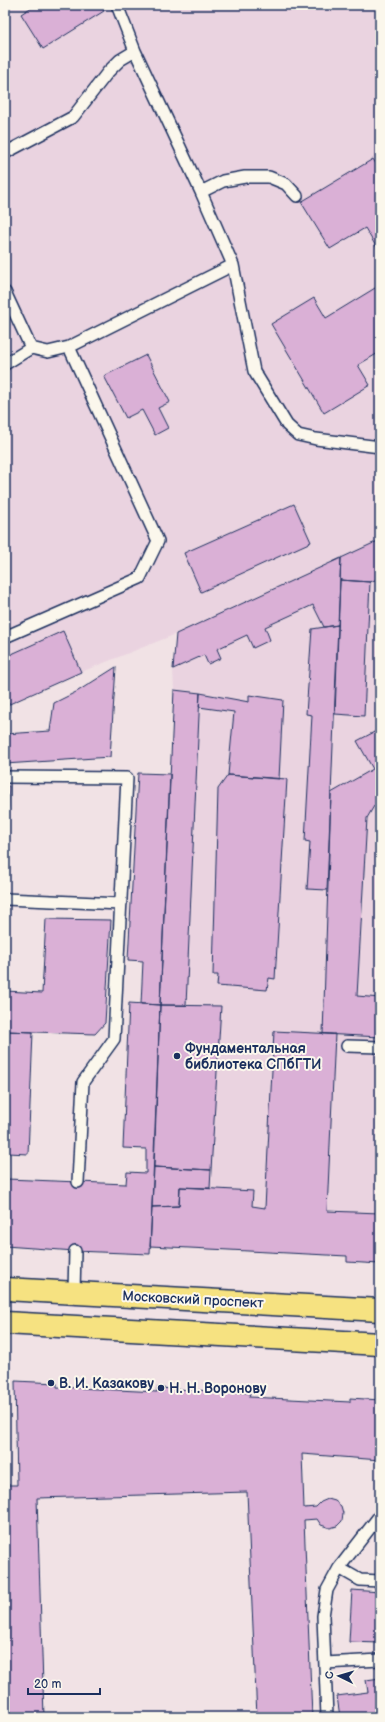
<svg xmlns="http://www.w3.org/2000/svg" width="385" height="1722" viewBox="0 0 385 1722" font-family="'Balsamiq Sans',sans-serif">
	<rect width="100%" height="100%" fill="#f1e2e5"/>
	<filter id="ink" filterUnits="userSpaceOnUse"><feTurbulence type="fractalNoise" baseFrequency=".025" numOctaves="2"/><feDisplacementMap in="SourceGraphic" scale="8" xChannelSelector="R" yChannelSelector="G"/><feConvolveMatrix kernelMatrix="1 2 1 2 8 2 1 2 1" color-interpolation-filters="sRGB"/></filter>
	<g filter="url(#ink)">
		<!-- built -->
		<path fill="#ead3e0" d="M 5,5 L 380,5 L 380,1264 L 347,1262 L 347,1256 L 150,1246 L 174,690 L 173,669 L 176,634 L 81,672 L 5,706 Z"/>
		<!-- building -->
		<path fill="#dab0d6" stroke="#1b2f5e" d="M 35,5 L 100,5 L 104,11 L 43,49 L 21,14 Z
			M 373,159 L 380,170 L 380,253 L 365,228 L 330,249 L 301,202 Z
			M 380,285 L 380,352 L 358,365 L 370,385 L 324,413 L 271,324 L 314,298 L 326,318 Z
			M 146,355 L 170,402 L 158,408 L 168,428 L 155,435 L 142,410 L 126,418 L 104,376 Z
			M 294,504 L 311,542 L 201,592 L 184,553 Z
			M 380,540 L 380,578 L 370,582 L 340,580 L 341,558 Z
			M 341,558 L 338,625 L 324,627 L 313,605 L 265,627 L 270,640 L 253,648 L 247,635 L 217,649 L 221,658 L 208,664 L 204,655 L 173,669 L 176,634 Z
			M 340,580 L 370,582 L 364,716 L 335,714 Z
			M 338,625 L 327,890 L 307,889 L 310,842 L 305,841 L 312,715 L 306,714 L 312,629 Z
			M 63,631 L 81,672 L 5,706 L 5,657 Z
			M 116,667 L 110,757 L 5,764 L 5,734 L 50,731 L 54,703 L 78,691 Z
			M 174,690 L 200,693 L 186,1005 L 160,1005 Z
			M 200,693 L 249,702 L 249,695 L 283,700 L 279,779 L 228,775 L 234,712 L 199,707 Z
			M 380,729 L 380,803 L 374,806 L 367,818 L 357,996 L 380,998 L 380,1037 L 323,1034 L 331,793 L 373,769 L 357,741 Z
			M 138,773 L 170,774 L 160,1005 L 141,1004 L 143,961 L 128,960 Z
			M 228,775 L 287,779 L 275,979 L 269,978 L 267,990 L 217,986 L 218,975 L 213,975 L 218,789 Z
			M 5,786 L 9,786 L 8,808 L 5,808 Z
			M 46,919 L 111,920 L 105,1023 L 95,1034 L 5,1031 L 5,991 L 42,993 Z
			M 129,1003 L 160,1005 L 150,1254 L 75,1251 L 5,1246 L 5,1031 L 33,1032 L 28,1154 L 8,1153 L 7,1179 L 126,1184 L 127,1172 L 146,1173 L 146,1149 L 123,1148 Z
			M 160,1005 L 221,1006 L 211,1170 L 154,1167 Z
			M 274,1031 L 335,1034 L 327,1211 L 380,1213 L 380,1264 L 347,1262 L 347,1256 L 150,1246 L 152,1207 L 179,1206 L 180,1187 L 253,1191 L 252,1206 L 265,1208 Z
			M 154,1167 L 211,1170 L 210,1188 L 180,1187 L 179,1206 L 152,1207 Z
			M 15,1381 L 57,1383 L 57,1387 L 157,1392 L 157,1388 L 250,1393 L 249,1397 L 350,1402 L 350,1398 L 380,1400 L 380,1460 L 302,1454 L 304,1508 L 316,1507 L 321,1502 L 328,1499 L 335,1501 L 341,1506 L 343,1513 L 342,1521 L 337,1526 L 330,1528 L 321,1525 L 317,1519 L 304,1520 L 312,1717 L 257,1717 L 247,1492 L 37,1498 L 44,1717 L 5,1717 L 5,1485 L 17,1485 Z
			M 352,1590 L 380,1592 L 380,1643 L 349,1642 Z
			M 380,1678 L 380,1717 L 340,1717 L 337,1696 L 368,1692 L 366,1680 Z"/>
		<g fill="none" stroke-linecap="round" stroke-linejoin="round">
			<!-- lane casing -->
			<g stroke="#1b2f5e" stroke-width="14">
				<path id="lane" d="M 135,51 L 201,192 L 233,265 L 254,371 L 287,425 L 298,435 L 316,439 L 380,447
					M 5,153 L 73,117 L 108,72 L 120,60 L 135,51 L 117,5
					M 201,192 L 223,181 L 245,177 L 269,177 L 286,184 L 297,196
					M 5,292 L 31,348
					M 5,364 L 31,348 L 48,352 L 69,347 L 233,265
					M 5,637 L 140,578 L 158,541 L 69,347
					M 5,777 L 127,778 L 114,1039 L 83,1082 L 78,1182
					M 5,899 L 121,904
					M 347,1046 L 380,1047
					M 74,1292 L 75,1251
					M 339,1568 L 360,1580 L 380,1581
					M 325,1663 L 380,1660
					M 327,1717 L 323,1616 L 327,1590 L 339,1568 L 380,1515"/>
			</g>
			<!-- primary casing -->
			<g stroke="#1b2f5e" stroke-width="25">
				<path id="primary" d="M 5,1289 L 380,1310
					M 5,1323 L 380,1344"/>
			</g>
			<!-- lane -->
			<use href="#lane" stroke="#fbf7ec" stroke-width="11"/>
			<!-- primary -->
			<use href="#primary" stroke="#f6e281" stroke-width="22"/>
		</g>
	</g>
	<!-- markers -->
	<g fill="#1b2f5e" stroke="#fbf7ec" stroke-width="1.5">
		<circle cx="177" cy="1056" r="4"/>
		<circle cx="51" cy="1383" r="4"/>
		<circle cx="161" cy="1388" r="4"/>
	</g>
	<g text-anchor="middle" stroke-width="4" stroke-linejoin="round" paint-order="stroke">
		<!-- poi labels -->
		<g font-size="14" font-weight="bold" fill="#1b2f5e" stroke="#fbf7ec" text-anchor="start">
			<text x="185" y="1053">Фундаментальная<tspan x="185" dy="16">библиотека СПбГТИ</tspan></text>
			<text x="59" y="1388">В. И. Казакову</text>
			<text x="169" y="1393">Н. Н. Воронову</text>
		</g>
		<!-- street labels -->
		<g font-size="14" fill="#1b2f5e" stroke="#fbf7ec">
			<text transform="translate(193 1299) rotate(3)" y="5">Московский проспект</text>
		</g>
	</g>
	<!-- margin -->
	<rect width="385" height="1722" fill="none" stroke="#fbf7ec" stroke-width="20"/>
	<rect x="10" y="10" width="365" height="1702" fill="none" stroke="#1b2f5e" stroke-width="1.5" filter="url(#ink)"/>
	<!-- north arrow -->
	<g transform="translate(339 1676) rotate(275)" stroke="#fbf7ec" stroke-width="3" paint-order="stroke">
	<path d="M0-3L7 15L0 10L-7 15Z" fill="#1b2f5e"/>
	<text y="-6" font-size="11" font-weight="bold" text-anchor="middle" fill="#1b2f5e">С</text>
	</g>
	<!-- scale -->
	<path d="M28 1688v6h72v-6" fill="none" stroke="#1b2f5e" stroke-width="2"/>
	<text x="34" y="1688" font-size="12" fill="#1b2f5e" stroke="#fbf7ec" stroke-width="3" paint-order="stroke">20 m</text>
</svg>
